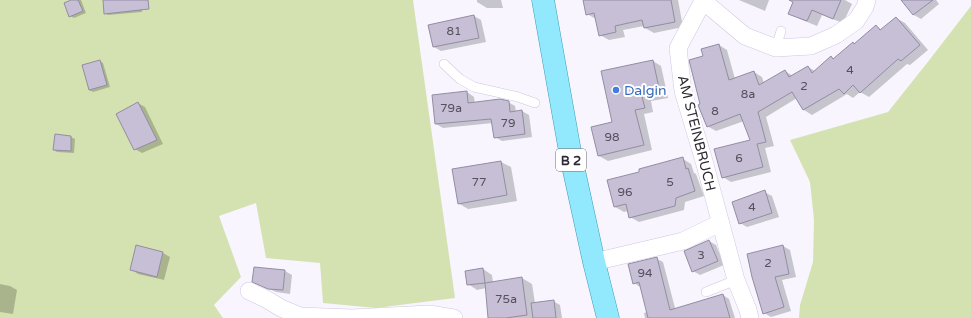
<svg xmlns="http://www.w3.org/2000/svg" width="971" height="318" viewBox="0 0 971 318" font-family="'Varela Round',sans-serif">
	<rect width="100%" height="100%" fill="#f8f5ff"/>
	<!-- green -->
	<path fill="#d4e2b1" d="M 0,0 L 413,0 L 455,298 L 376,308 L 323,303 L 320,263 L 266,258 L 256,203 L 219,216 L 241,277 L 214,305 L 223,318 L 0,318 Z
		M 971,6 L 971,318 L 799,318 L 800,305 L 813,262 L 814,220 L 810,182 L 790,140 L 888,112 L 927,63 Z"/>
	<!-- shadow -->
	<path fill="#0003" d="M 74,0 L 81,0 L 86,13 L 74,18 L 70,16 Z
		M 104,0 L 141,0 L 142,12 L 108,15 L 105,13 Z
		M 477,0 L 501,0 L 503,8 L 487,8 L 477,2 Z
		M 584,0 L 678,0 L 683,27 L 654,33 L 645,28 L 644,26 L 623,30 L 625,37 L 609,40 L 600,35 L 596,19 L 587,14 Z
		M 739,0 L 769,0 L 765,11 Z
		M 795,0 L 845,0 L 852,4 L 843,23 L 822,15 L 817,26 L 800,19 L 790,13 Z
		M 902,0 L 936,0 L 939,4 L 921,19 L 914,15 Z
		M 474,16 L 481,20 L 486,42 L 441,51 L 434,47 L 429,26 Z
		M 896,18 L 905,23 L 928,50 L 910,65 L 907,64 L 869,97 L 860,92 L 853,98 L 847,94 L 812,115 L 804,110 L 797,98 L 766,117 L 774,146 L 765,148 L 771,172 L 731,182 L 723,177 L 751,140 L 744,121 L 716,131 L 707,126 L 701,105 L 704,57 L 719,45 L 727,50 L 735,79 L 754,72 L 762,77 L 764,83 L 785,71 L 793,76 L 808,67 L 815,71 L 831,57 L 835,59 L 853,43 L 855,44 L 876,26 L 882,30 Z
		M 100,61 L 103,63 L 110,87 L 93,92 L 89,90 Z
		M 653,61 L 661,66 L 668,98 L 651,101 L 653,112 L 644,114 L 652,150 L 608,161 L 599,156 L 613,122 Z
		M 467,92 L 474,97 L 475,104 L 508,102 L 515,106 L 516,112 L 522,111 L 529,115 L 532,137 L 502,141 L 495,137 L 493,123 L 443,128 L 436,124 L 434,96 Z
		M 138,103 L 145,107 L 163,144 L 142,153 L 135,149 Z
		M 56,136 L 71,137 L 75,139 L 74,153 L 57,152 L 54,150 Z
		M 683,159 L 691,164 L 694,173 L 696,174 L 704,196 L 685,202 L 684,210 L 639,222 L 630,217 L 628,211 L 624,212 L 615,207 L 640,172 Z
		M 501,162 L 511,167 L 517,201 L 468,209 L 458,203 L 453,170 Z
		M 764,192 L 772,196 L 779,217 L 747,227 L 740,223 Z
		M 709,241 L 716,245 L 724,265 L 700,275 L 693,271 Z
		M 137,246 L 163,253 L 170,257 L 164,280 L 138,274 L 131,269 Z
		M 783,246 L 790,250 L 796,277 L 782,280 L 791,311 L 771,317 L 764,313 Z
		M 657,259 L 663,262 L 675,308 L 676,309 L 723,295 L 729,299 L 735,318 L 645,318 L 644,313 L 648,312 L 640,287 L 634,283 Z
		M 483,269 L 492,275 L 493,283 L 522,278 L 532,284 L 535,303 L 553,301 L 560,305 L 562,318 L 489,318 L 486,288 L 477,290 L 468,284 Z
		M 285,271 L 292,275 L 290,294 L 276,292 L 261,285 Z
		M 0,284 L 10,286 L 17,290 L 13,314 L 0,312 Z"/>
	<!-- building -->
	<path fill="#c6bfd6" stroke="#948ca3" d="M 71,0 L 78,0 L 83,11 L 69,17 L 64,3 Z
		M 103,0 L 148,0 L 149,9 L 104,14 Z
		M 583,0 L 671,0 L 675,22 L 644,28 L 642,20 L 615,26 L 616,32 L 599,36 L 594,13 L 586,15 Z
		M 789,0 L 841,0 L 833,19 L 812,10 L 807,21 L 788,14 L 793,2 Z
		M 901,0 L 933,0 L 913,15 Z
		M 474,15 L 479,38 L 433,47 L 428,25 Z
		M 896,17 L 920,45 L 901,61 L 898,59 L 860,93 L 853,85 L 844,94 L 839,89 L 803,110 L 792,92 L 758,112 L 766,142 L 757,144 L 763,167 L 722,178 L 714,149 L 750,140 L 740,114 L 707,127 L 698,105 L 700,104 L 689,60 L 703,56 L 701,49 L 719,44 L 729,80 L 754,71 L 759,85 L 785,70 L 789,77 L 808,66 L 812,73 L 831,56 L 833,59 L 853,42 L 854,44 L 876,25 L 880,30 Z
		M 100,60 L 107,85 L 89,90 L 82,65 Z
		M 653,60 L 660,93 L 642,97 L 645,108 L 635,110 L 644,145 L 598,156 L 591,127 L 612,122 L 601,71 Z
		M 467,91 L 468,103 L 500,99 L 509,101 L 510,112 L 522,110 L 525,134 L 494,138 L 491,119 L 435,124 L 432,95 Z
		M 138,102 L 157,140 L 134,150 L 116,114 Z
		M 55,134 L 71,136 L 71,151 L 53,150 Z
		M 683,157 L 686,169 L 688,168 L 695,191 L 676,198 L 675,206 L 629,218 L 626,204 L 614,207 L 607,180 L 639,172 L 639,169 Z
		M 501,161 L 507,195 L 458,204 L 452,169 Z
		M 765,190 L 772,213 L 739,224 L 732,202 Z
		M 709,240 L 718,261 L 692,272 L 684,251 Z
		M 136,245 L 163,252 L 157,277 L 130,270 Z
		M 783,245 L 789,274 L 775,277 L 784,307 L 763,314 L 752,277 L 747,254 Z
		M 657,257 L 670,310 L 723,294 L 730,318 L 648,318 L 639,282 L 633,284 L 628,264 Z
		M 254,267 L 285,270 L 283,290 L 268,289 L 252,282 Z
		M 483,268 L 485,283 L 467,285 L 465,271 Z
		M 522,277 L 527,315 L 506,318 L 488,318 L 485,283 Z
		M 554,300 L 556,318 L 533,318 L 531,303 Z"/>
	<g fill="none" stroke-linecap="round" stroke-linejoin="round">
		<!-- service casing -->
		<g stroke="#cfc7df" stroke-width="10">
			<path id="service" d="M 776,48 L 781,31
				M 444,64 L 460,79 L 474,87 L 518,97 L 535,103
				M 706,292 L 736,280"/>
		</g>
		<!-- minor casing -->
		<g stroke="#cfc7df" stroke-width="18">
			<path id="minor" d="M 702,0 L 745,36 L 776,48 L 811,46 L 836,35 L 856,21 L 865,7 L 867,0
				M 703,1 L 678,48 L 683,91 L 704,161 L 736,280 L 748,310 L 750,318
				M 594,262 L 683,241 L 720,223
				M 249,291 L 266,299 L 281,308 L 300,316 L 352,318 L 429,314 L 454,318"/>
		</g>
		<!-- primary casing -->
		<g stroke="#409cb5" stroke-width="23">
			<path id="primary" d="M 543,0 L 571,157 L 594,262 L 608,318"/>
		</g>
		<!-- service -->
		<use href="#service" stroke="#fff" stroke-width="9"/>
		<!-- minor -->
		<use href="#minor" stroke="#fff" stroke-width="17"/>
		<!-- primary -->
		<use href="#primary" stroke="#92e8fc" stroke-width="22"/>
	</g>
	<!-- markers -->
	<circle fill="#3f7fe0" stroke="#fff" stroke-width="1.5" cx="616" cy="90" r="4"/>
	<g text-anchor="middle" stroke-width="4" stroke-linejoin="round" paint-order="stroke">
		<!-- number labels -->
		<g font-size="12" fill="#54505c">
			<text x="454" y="35">81</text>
			<text x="850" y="74">4</text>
			<text x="804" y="90">2</text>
			<text x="748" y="98">8a</text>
			<text x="451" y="112">79a</text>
			<text x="715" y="115">8</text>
			<text x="508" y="127">79</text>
			<text x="612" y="141">98</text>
			<text x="739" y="162">6</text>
			<text x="479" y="186">77</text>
			<text x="670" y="186">5</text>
			<text x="625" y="196">96</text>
			<text x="752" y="211">4</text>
			<text x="701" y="259">3</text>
			<text x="768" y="267">2</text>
			<text x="645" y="277">94</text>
			<text x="506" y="303">75a</text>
		</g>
		<!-- shield labels -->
		<rect fill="#fff" stroke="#6d6b71" stroke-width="1" x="556" y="149" width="30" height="22" rx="3"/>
		<g font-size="13" font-weight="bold" fill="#2e2b34">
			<text x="571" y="165">B 2</text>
		</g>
		<!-- shop labels -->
		<g font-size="14" fill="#366cbe" stroke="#fff" text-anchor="start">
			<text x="624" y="95">Dalgin</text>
		</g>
		<!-- street labels -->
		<g font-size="14" fill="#2e2b34" stroke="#fff">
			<text transform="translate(697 133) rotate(76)" y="5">AM STEINBRUCH</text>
		</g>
	</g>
</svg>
